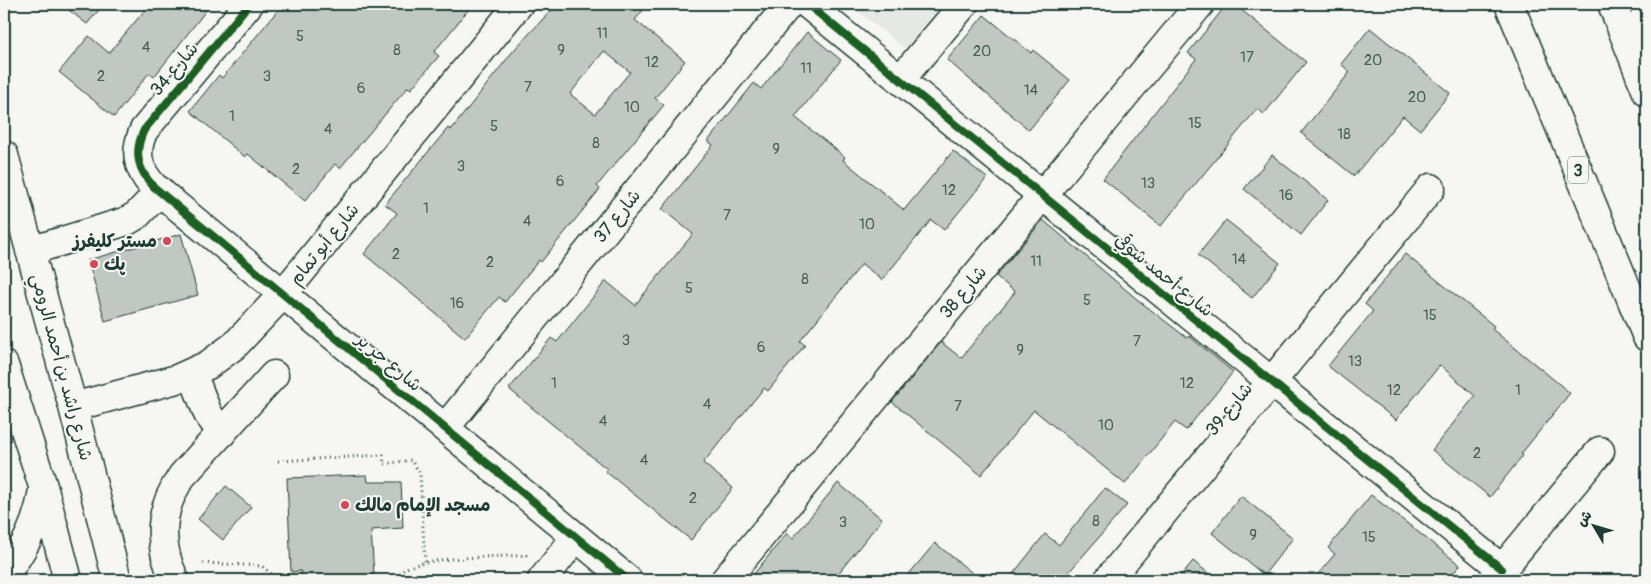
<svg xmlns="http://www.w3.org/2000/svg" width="1651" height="584" viewBox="0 0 1651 584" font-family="Pangolin,'Playpen Sans Arabic',sans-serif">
	<rect width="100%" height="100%" fill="#f6f6f2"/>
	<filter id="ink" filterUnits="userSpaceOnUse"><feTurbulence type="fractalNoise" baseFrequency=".02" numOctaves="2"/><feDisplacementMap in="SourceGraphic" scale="10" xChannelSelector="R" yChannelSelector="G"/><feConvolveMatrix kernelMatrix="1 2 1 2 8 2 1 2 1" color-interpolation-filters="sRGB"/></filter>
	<g filter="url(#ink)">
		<!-- built -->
		<path fill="#e6e8e4" d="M 849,4 L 948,4 L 909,52 Z"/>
		<!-- building -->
		<path fill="#c1c8c3" stroke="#1f3d34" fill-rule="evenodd" d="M 61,4 L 104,4 L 87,24 Z
			M 150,4 L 211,4 L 154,77 L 149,73 L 114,117 L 59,72 L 89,36 L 109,53 Z
			M 283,4 L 473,4 L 434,52 L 439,56 L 411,89 L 408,87 L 340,168 L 335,164 L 305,201 L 248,154 L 245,157 L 190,111 L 219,75 L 222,78 Z
			M 557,4 L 648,4 L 635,20 L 685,61 L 655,98 L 664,105 L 597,186 L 600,189 L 541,262 L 539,260 L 505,302 L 499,297 L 465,338 L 364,254 L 397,213 L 385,204 L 448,128 L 451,130 L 514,50 ZM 604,51 L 630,72 L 595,114 L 570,94 Z
			M 1227,4 L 1234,4 L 1306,62 L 1264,114 L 1257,109 L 1161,226 L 1103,179 L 1196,59 L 1188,53 Z
			M 984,15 L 1031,53 L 1033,50 L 1070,80 L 1029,130 L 947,60 Z
			M 1370,28 L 1450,93 L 1420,130 L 1403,116 L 1354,176 L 1301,133 L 1350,72 L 1341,64 Z
			M 807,32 L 841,60 L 795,117 L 845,157 L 843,160 L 904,210 L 953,151 L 987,178 L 944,230 L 931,220 L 882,280 L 862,264 L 800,341 L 805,345 L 768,391 L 764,388 L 703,463 L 733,488 L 691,540 L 605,471 L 607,469 L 509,389 L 551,338 L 557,342 L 606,281 L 635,305 L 693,234 L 662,209 L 713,145 L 708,141 L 754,83 L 761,89 Z
			M 1272,155 L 1328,200 L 1301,235 L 1244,189 Z
			M 1043,220 L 1138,300 L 1187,338 L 1189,336 L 1233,372 L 1186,430 L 1175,422 L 1125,484 L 1034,410 L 981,475 L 892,402 L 941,342 L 961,358 L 1015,292 L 996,276 Z
			M 1226,220 L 1280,263 L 1252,298 L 1198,255 Z
			M 181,234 L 198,295 L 105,321 L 88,260 Z
			M 1405,254 L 1494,326 L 1492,329 L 1570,393 L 1521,454 L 1523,455 L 1490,497 L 1432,450 L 1475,396 L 1440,365 L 1396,420 L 1328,366 L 1373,311 L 1365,304 Z
			M 367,475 L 368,482 L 401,482 L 403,528 L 371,530 L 374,575 L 364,576 L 364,580 L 302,580 L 301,571 L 291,572 L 287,478 Z
			M 838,483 L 882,519 L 833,580 L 749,580 L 787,533 L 793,538 Z
			M 226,486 L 251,507 L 223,540 L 198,519 Z
			M 1105,488 L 1127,505 L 1062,580 L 1008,580 L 1045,534 L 1059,545 Z
			M 1371,495 L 1460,565 L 1448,580 L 1313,580 L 1335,554 L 1328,548 Z
			M 1241,496 L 1293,538 L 1264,575 L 1212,533 Z
			M 935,543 L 981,580 L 904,580 Z
			M 1193,561 L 1217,580 L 1177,580 Z"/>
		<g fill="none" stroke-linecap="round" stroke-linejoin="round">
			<!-- minor casing -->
			<g stroke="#1f3d34" stroke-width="31">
				<path id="minor" d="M 249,4 L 144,130 C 133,153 138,170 154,187 L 628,580
					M 807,4 L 1502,569
					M 1640,75 L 1641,35 L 1647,5
					M 900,80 L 964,4
					M 4,155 L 73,407 L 117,580
					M 30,251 L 127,221 L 137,215 L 160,191
					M 4,365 L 43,486 L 68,580
					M 192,373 L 208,414 L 222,433
					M 73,407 L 177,379 L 208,365 L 235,345 L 283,294 L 519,4
					M 445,428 L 789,4
					M 4,575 C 25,549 38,523 43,490
					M 175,580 C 157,544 159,509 182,476 L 274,375
					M 542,580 L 576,537
					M 725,580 L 1200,4
					M 1108,580 L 1431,188
					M 1493,580 L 1600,451"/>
			</g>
			<!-- major casing -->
			<g stroke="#1f3d34" stroke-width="31">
				<path id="major" d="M 1509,4 L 1647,337
					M 1612,4 L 1647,92"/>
			</g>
			<!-- path -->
			<path stroke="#1f3d34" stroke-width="3" stroke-dasharray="1 4" stroke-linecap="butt" d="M 278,461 L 383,455 L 384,464 L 411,460 L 420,473 L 425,562
				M 203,563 L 262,566 L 278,580
				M 400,580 C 400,575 402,570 407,568 C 431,556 500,557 530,555"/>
			<!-- minor -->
			<use href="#minor" stroke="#f6f6f2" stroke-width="28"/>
			<!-- major -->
			<use href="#major" stroke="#f6f6f2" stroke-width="28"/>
			<!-- cycleway casing -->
			<g stroke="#f6f6f2" stroke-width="11">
				<path id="cycleway" d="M 249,4 L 144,130 C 133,153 138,170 154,187 L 628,580
					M 807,4 L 1502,569"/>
			</g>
			<!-- cycleway -->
			<use href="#cycleway" stroke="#1b5e20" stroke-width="8"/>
		</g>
	</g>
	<!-- markers -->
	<g fill="#d1495b" stroke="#f6f6f2" stroke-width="2">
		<circle cx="167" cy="241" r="5"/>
		<circle cx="94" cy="264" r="5"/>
		<circle cx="345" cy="505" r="5"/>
	</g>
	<g text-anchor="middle" stroke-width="4" stroke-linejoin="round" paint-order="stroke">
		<!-- number labels -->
		<g font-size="15" fill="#486058">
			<text x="602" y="38">11</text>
			<text x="300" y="41">5</text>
			<text x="146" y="52">4</text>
			<text x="397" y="55">8</text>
			<text x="561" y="55">9</text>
			<text x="982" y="56">20</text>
			<text x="1247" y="62">17</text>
			<text x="1373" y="65">20</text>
			<text x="652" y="67">12</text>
			<text x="806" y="73">11</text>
			<text x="101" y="81">2</text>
			<text x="267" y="81">3</text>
			<text x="528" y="92">7</text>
			<text x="361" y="93">6</text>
			<text x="1031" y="95">14</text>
			<text x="1417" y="102">20</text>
			<text x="632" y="112">10</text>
			<text x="232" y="121">1</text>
			<text x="1195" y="128">15</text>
			<text x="494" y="131">5</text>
			<text x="328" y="134">4</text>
			<text x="1344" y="139">18</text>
			<text x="596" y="148">8</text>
			<text x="776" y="154">9</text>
			<text x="461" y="171">3</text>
			<text x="296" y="174">2</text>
			<text x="560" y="186">6</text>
			<text x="1148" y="188">13</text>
			<text x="949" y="195">12</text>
			<text x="1286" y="200">16</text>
			<text x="426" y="213">1</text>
			<text x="727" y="220">7</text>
			<text x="527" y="226">4</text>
			<text x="867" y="229">10</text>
			<text x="396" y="259">2</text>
			<text x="1239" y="264">14</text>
			<text x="1036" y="266">11</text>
			<text x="490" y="267">2</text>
			<text x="805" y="284">8</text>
			<text x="689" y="293">5</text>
			<text x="1087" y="305">5</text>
			<text x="457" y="308">16</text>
			<text x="1430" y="320">15</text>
			<text x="626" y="345">3</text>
			<text x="1137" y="346">7</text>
			<text x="761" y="352">6</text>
			<text x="1020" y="355">9</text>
			<text x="1355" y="366">13</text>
			<text x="554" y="388">1</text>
			<text x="1187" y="388">12</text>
			<text x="1394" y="395">12</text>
			<text x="1518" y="395">1</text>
			<text x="707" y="409">4</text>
			<text x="958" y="411">7</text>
			<text x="603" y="426">4</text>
			<text x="1106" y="430">10</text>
			<text x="1477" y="458">2</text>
			<text x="644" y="465">4</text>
			<text x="693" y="503">2</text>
			<text x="1096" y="526">8</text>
			<text x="843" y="527">3</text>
			<text x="1253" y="540">9</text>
			<text x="1369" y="542">15</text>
		</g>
		<!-- shield labels -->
		<rect fill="#f6f6f2" stroke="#60746d" stroke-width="1" x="1568" y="156.5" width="20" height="27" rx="4"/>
		<g font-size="16" font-weight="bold" fill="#1f3d34">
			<text x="1578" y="176">3</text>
		</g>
		<!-- street labels -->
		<g font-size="18" fill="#1f3d34" stroke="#f6f6f2">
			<text transform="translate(174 69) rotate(-50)" y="6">شارع 34</text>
			<text transform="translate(617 216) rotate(-51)" y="6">شارع 37</text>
			<text transform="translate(324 244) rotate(-51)" y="6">شارع أبو تمام</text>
			<text transform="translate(1164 275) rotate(39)" y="6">شارع أحمد شوقي</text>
			<text transform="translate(963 292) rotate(-50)" y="6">شارع 38</text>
			<text transform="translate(389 362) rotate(40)" y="6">شارع جر ير</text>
			<text transform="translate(62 367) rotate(75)" y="6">شارع راشد بن أحمد الرومي</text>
			<text transform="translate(1229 409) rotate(-51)" y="6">شارع 39</text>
		</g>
		<!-- poi labels -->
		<g font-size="18" font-weight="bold" fill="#1f3d34" stroke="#f6f6f2" text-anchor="start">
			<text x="157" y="247" text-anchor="end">مستر كليفرز</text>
			<text x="104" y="270">پك</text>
			<text x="355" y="511">مسجد الإمام مالك</text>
		</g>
	</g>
	<!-- margin -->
	<rect width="1651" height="584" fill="none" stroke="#f6f6f2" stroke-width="20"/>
	<rect x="10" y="10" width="1631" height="564" fill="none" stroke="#1f3d34" stroke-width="2" filter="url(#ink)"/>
	<!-- north arrow -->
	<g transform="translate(1594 526) rotate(308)" stroke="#f6f6f2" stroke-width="4" paint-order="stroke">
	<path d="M0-4L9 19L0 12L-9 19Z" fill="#1f3d34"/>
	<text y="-8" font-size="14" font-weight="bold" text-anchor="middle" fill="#1f3d34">ش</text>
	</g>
</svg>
